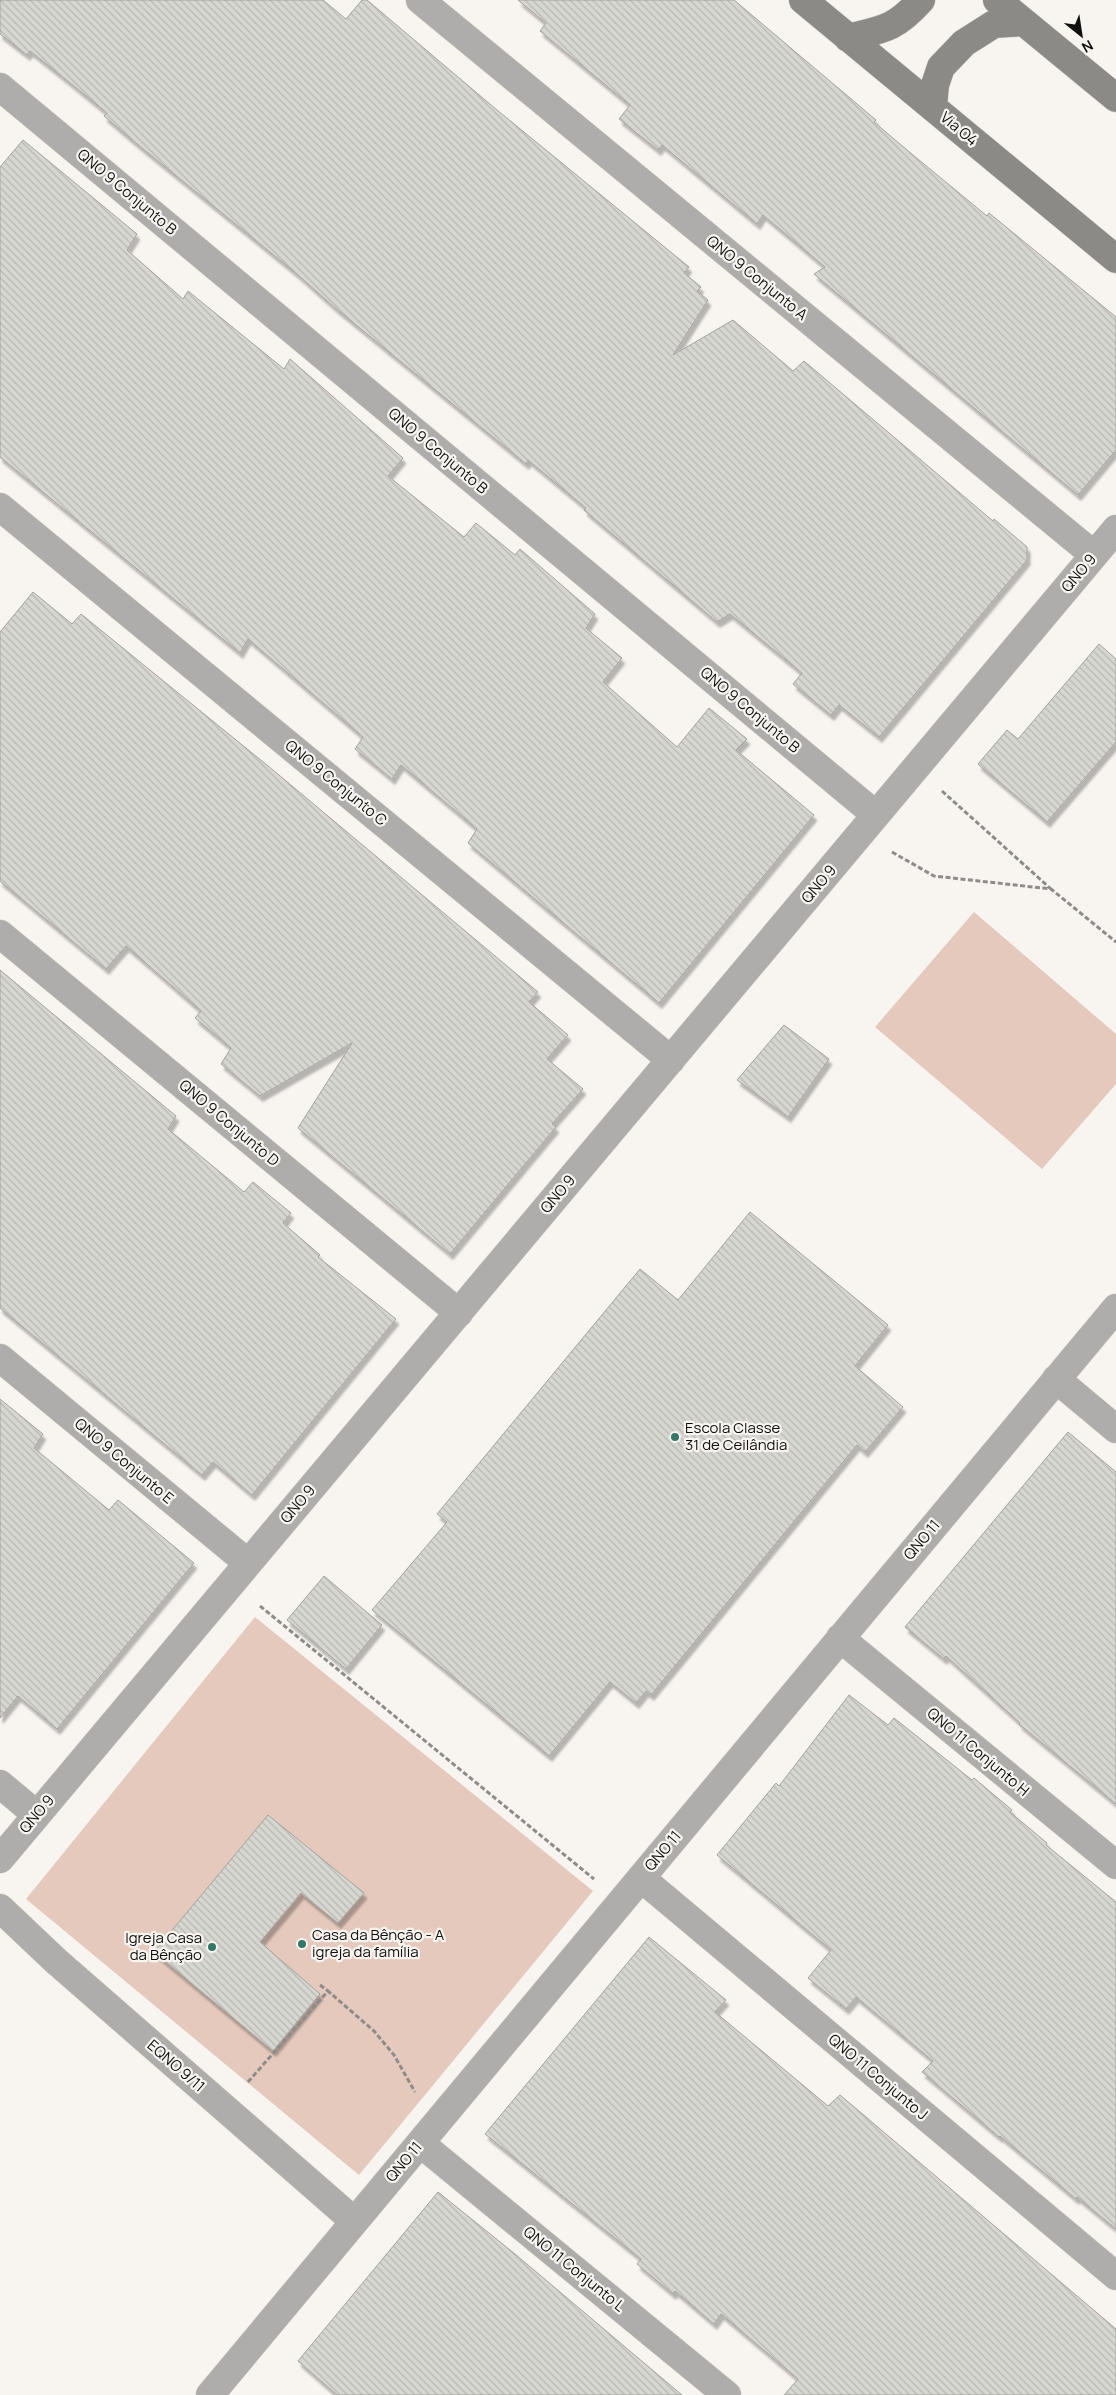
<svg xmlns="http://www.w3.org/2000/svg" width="1116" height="2395" viewBox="0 0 1116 2395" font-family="Manrope,sans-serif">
	<defs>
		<pattern id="building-back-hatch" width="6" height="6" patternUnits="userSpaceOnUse" patternTransform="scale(1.25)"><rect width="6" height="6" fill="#d7d7d2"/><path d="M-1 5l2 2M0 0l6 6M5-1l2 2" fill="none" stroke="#b8b8b3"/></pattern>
		<filter id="shadow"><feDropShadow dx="3" dy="5.5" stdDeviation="1" flood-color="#0004"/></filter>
	</defs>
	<rect width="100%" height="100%" fill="#f8f5f1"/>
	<!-- grass -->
	<path fill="#e5c9bc" d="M 974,912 L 1116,1034 L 1116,1084 L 1042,1169 L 875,1027 Z
		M 255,1617 L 593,1891 L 359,2175 L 26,1899 Z"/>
	<!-- building -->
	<path fill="url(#building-back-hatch)" stroke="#a3a39e" filter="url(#shadow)" d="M 0,0 L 323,0 L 346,19 L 362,0 L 367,0 L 497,110 L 689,267 L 684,273 L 701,287 L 697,291 L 708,300 L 673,355 L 733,320 L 793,371 L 804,361 L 993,521 L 994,519 L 1027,547 L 1027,560 L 879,737 L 839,705 L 831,715 L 793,684 L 802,673 L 730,614 L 717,622 L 584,510 L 586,508 L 528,460 L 526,464 L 334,307 L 297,274 L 137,144 L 104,116 L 107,113 L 69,82 L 30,51 L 27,55 L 0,34 Z
		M 518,0 L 734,0 L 876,120 L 874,122 L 913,155 L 987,216 L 989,213 L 1116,317 L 1116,450 L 1078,495 L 814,274 L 825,267 L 763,215 L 757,224 L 662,145 L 658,150 L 619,119 L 630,105 L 540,31 L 546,23 Z
		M 23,140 L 137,234 L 127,250 L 183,299 L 188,291 L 284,369 L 290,359 L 403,458 L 388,476 L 464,537 L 476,523 L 515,555 L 520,549 L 595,614 L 586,628 L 622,658 L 603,682 L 677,747 L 709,708 L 747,739 L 736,750 L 814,815 L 659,1003 L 468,843 L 477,829 L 401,765 L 392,779 L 355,749 L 363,737 L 248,639 L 240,653 L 0,457 L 0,167 Z
		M 33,592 L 72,624 L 81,614 L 273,770 L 538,992 L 529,1002 L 568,1035 L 547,1059 L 583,1089 L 552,1124 L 556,1127 L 450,1254 L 298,1128 L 352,1043 L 260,1096 L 221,1064 L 231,1048 L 195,1018 L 201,1011 L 126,946 L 106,969 L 0,881 L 0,632 Z
		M 1099,644 L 1116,659 L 1116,742 L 1047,822 L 978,764 L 1007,730 L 1018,739 Z
		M 0,970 L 176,1116 L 168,1129 L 244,1192 L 253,1182 L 291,1213 L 283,1223 L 320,1255 L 318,1257 L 396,1319 L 252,1495 L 213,1462 L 202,1475 L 0,1308 Z
		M 784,1025 L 829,1059 L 788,1117 L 737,1080 Z
		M 750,1212 L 888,1325 L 855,1366 L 903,1407 L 865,1452 L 857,1445 L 651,1695 L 646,1691 L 636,1703 L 610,1682 L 549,1756 L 372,1610 L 447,1522 L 437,1514 L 640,1269 L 678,1300 Z
		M 0,1399 L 43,1434 L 34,1448 L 109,1510 L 118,1500 L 194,1563 L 57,1729 L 18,1696 L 0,1718 Z
		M 1068,1432 L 1116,1472 L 1116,1804 L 1019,1724 L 1020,1723 L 946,1656 L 944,1659 L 905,1627 Z
		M 324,1576 L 382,1625 L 346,1669 L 287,1620 Z
		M 849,1695 L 888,1725 L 894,1718 L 972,1780 L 974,1778 L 1012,1810 L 1010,1812 L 1047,1843 L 1046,1845 L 1116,1902 L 1116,2229 L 1077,2197 L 1076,2199 L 1000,2136 L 999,2137 L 922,2072 L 933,2061 L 856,1997 L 846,2009 L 808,1978 L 831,1950 L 717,1855 L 776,1783 L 779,1786 Z
		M 268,1815 L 364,1893 L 338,1923 L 301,1893 L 260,1942 L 320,1994 L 273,2051 L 154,1952 Z
		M 649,1937 L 726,2000 L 715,2012 L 828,2106 L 840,2095 L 1116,2329 L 1116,2395 L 784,2395 L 798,2379 L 721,2314 L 714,2324 L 675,2291 L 673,2294 L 637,2264 L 641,2259 L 485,2134 Z
		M 438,2192 L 515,2254 L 682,2395 L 337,2395 L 298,2361 Z"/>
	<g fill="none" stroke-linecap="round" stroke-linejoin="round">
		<!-- minor casing -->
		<g stroke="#d3d0cd" stroke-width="29">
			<path id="minor" d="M 420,0 L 1094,555
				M 0,87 L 876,815
				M 0,507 L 671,1060
				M 0,934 L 459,1313
				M 0,1358 L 248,1563
				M 1056,1379 L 1116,1429
				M 840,1638 L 1116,1865
				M 0,1784 L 37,1815
				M 0,1859 L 1116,529
				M 641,1878 L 1116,2276
				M 0,1908 L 56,1961 L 354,2221
				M 420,2143 L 727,2395
				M 210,2395 L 1116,1308"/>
		</g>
		<!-- secondary casing -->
		<g stroke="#d3d0cd" stroke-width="29">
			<path id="secondary" d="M 803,0 L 1116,259
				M 997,0 L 1116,98
				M 848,38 C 884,29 895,29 921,0
				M 933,107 L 935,85 L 941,67 L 964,43 L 994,24 L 1023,22"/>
		</g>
		<!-- path -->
		<path stroke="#8e8c8a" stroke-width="3" stroke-dasharray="5 2.5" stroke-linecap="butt" d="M 942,791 L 1051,889
			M 892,852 L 934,876 L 1051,889 L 1116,942
			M 260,1606 L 594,1879
			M 320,1985 L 328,1991
			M 248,2082 L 328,1991 L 374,2031 L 394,2055 L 415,2092"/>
		<!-- minor -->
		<use href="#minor" stroke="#aeadab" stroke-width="28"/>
		<!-- secondary -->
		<use href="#secondary" stroke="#8c8a87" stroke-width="28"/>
	</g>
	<!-- markers -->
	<g fill="#347768" stroke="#f8f5f1" stroke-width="2">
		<circle cx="675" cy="1437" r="5"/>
		<circle cx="302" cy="1944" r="5"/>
		<circle cx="212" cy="1947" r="5"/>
	</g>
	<g text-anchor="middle" stroke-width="4.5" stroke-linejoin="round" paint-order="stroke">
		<!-- street labels -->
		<g font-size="15" fill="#11100f" stroke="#f8f5f1">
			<text transform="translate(959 129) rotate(40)" y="5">Via O4</text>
			<text transform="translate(127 192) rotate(40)" y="5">QNO 9 Conjunto B</text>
			<text transform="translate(757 278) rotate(39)" y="5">QNO 9 Conjunto A</text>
			<text transform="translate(438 451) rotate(40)" y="5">QNO 9 Conjunto B</text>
			<text transform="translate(1079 573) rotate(-50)" y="5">QNO 9</text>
			<text transform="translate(750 710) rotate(40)" y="5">QNO 9 Conjunto B</text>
			<text transform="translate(336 783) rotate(39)" y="5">QNO 9 Conjunto C</text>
			<text transform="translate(819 884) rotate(-50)" y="5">QNO 9</text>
			<text transform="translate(229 1123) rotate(40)" y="5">QNO 9 Conjunto D</text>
			<text transform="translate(558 1194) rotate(-50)" y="5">QNO 9</text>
			<text transform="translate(124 1461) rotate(40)" y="5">QNO 9 Conjunto E</text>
			<text transform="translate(298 1504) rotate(-50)" y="5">QNO 9</text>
			<text transform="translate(922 1540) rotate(-50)" y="5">QNO 11</text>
			<text transform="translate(978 1752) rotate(40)" y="5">QNO 11 Conjunto H</text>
			<text transform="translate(37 1814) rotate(-50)" y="5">QNO 9</text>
			<text transform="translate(663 1851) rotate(-50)" y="5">QNO 11</text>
			<text transform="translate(176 2066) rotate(41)" y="5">EQNO 9/11</text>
			<text transform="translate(878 2077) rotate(40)" y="5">QNO 11 Conjunto J</text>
			<text transform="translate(404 2162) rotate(-50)" y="5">QNO 11</text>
			<text transform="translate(574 2269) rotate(39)" y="5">QNO 11 Conjunto L</text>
		</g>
		<!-- poi labels -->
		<g font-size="15" fill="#11100f" stroke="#f8f5f1" text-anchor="start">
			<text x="685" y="1433">Escola Classe<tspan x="685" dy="17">31 de Ceilândia</tspan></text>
			<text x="312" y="1940">Casa da Bênção - A<tspan x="312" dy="17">igreja da família</tspan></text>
			<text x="202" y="1943" text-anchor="end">Igreja Casa<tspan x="202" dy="17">da Bênção</tspan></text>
		</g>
	</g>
	<!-- north arrow -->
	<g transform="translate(1081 35) rotate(150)" stroke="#f8f5f1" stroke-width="4" paint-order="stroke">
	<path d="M0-4L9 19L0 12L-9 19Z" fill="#11100f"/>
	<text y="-8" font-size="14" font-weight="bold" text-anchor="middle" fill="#11100f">N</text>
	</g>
</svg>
